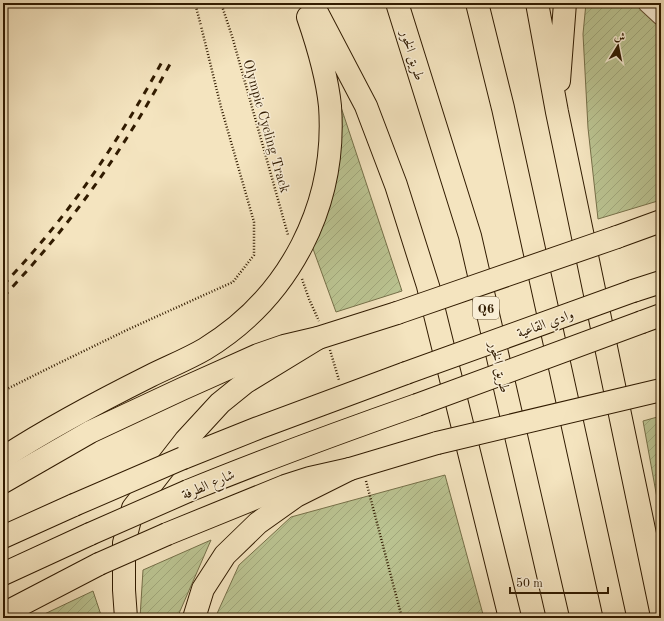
<svg xmlns="http://www.w3.org/2000/svg" width="664" height="621" viewBox="0 0 664 621" font-family="'Old Standard TT',Amiri,serif">
	<defs>
		<pattern id="garden-furrows" width="10" height="10" patternUnits="userSpaceOnUse"><rect width="10" height="10" fill="#bbc492"/><path d="M-1 1l2-2M0 10L10 0M9 11l2-2" fill="none" stroke="#a1a87c"/></pattern>
	</defs>
	<rect width="100%" height="100%" fill="#f4e4bf"/>
	<filter id="stains"><feTurbulence type="fractalNoise" baseFrequency=".005" numOctaves="4"/><feColorMatrix values="0 0 0 0 .2 0 0 0 0 .09 0 0 0 0 .02 0 0 0 .5 -.17"/></filter>
	<radialGradient id="worn" r=".72"><stop offset=".6" stop-color="#630" stop-opacity="0"/><stop offset="1" stop-color="#630" stop-opacity=".3"/></radialGradient>
	<!-- garden -->
	<path fill="url(#garden-furrows)" stroke="#767049" d="M 586,3 L 661,3 L 661,200 L 598,219 L 588,128 L 583,34 Z
		M 337,95 L 402,291 L 336,312 L 312,246 Z
		M 661,416 L 661,520 L 643,421 Z
		M 445,475 L 484,618 L 215,618 L 239,565 L 291,517 Z
		M 211,540 L 177,618 L 140,618 L 143,570 Z
		M 93,591 L 102,618 L 36,618 Z"/>
	<g fill="none" stroke-linecap="round" stroke-linejoin="round">
		<!-- minor casing -->
		<g stroke="#624d30" stroke-width="20">
			<path id="minor" d="M 647,3 L 661,16"/>
		</g>
		<!-- major casing -->
		<g stroke="#311b00" stroke-width="24">
			<path id="major" d="M 617,237 L 661,221
				M 633,291 L 661,282
				M 642,322 L 661,315
				M 183,458 L 258,428 L 406,373
				M 3,482 L 90,432 L 182,389 L 258,355 L 284,346 L 318,338 L 397,313
				M 188,491 C 264,460 340,432 417,405
				M 167,534 L 285,486 L 310,478 L 350,469 L 437,443
				M 3,537 L 74,505
				M 3,574 L 90,534
				M 3,614 L 99,564"/>
		</g>
		<!-- highway casing -->
		<g stroke="#311b00" stroke-width="24">
			<path id="highway" d="M 312,3 L 366,106 L 396,185 L 428,286 L 510,618
				M 397,3 L 470,236 L 558,618
				M 477,3 L 503,108 L 615,618
				M 537,3 L 557,112 L 661,611
				M 559,81 L 565,3
				M 3,458 C 50,427 100,401 150,376 C 168,367 188,359 205,349 C 290,297 337,205 330,106 C 327,76 318,46 308,17
				M 126,618 L 124,590 L 124,543 L 133,508 L 185,441 L 220,403 L 246,382 L 318,338
				M 194,618 L 203,589 L 225,555 L 258,523 L 296,496 L 350,469"/>
		</g>
		<!-- path -->
		<path stroke="#311b00" stroke-width="2.5" stroke-dasharray="1 2" stroke-linecap="butt" d="M 221,3 L 232,36 L 288,235
			M 302,279 L 309,299 L 319,321
			M 330,350 L 339,380
			M 3,391 L 53,366 L 129,329 L 233,282 L 254,255 L 254,222 L 221,107 L 201,26
			M 366,481 L 402,618"/>
		<!-- minor -->
		<use href="#minor" stroke="#f8edd5" stroke-width="18"/>
		<!-- major -->
		<use href="#major" stroke="#f4e4bf" stroke-width="22"/>
		<!-- highway -->
		<use href="#highway" stroke="#f4e4bf" stroke-width="22"/>
		<!-- rail -->
		<path stroke="#311b00" stroke-width="3" stroke-dasharray="7 7" stroke-linecap="butt" d="M 3,285 C 68,217 118,143 163,60
			M 3,297 C 71,225 123,151 170,64"/>
		<!-- major-bridge casing -->
		<g stroke="#311b00" stroke-width="24" stroke-linecap="butt">
			<path id="major-bridge" d="M 397,313 L 617,237
				M 406,373 L 633,291
				M 417,405 L 642,322
				M 437,443 L 661,390
				M 74,505 L 183,458
				M 90,534 L 188,491
				M 99,564 L 167,534"/>
		</g>
		<!-- path-bridge -->
		<path stroke="#311b00" stroke-width="2.5" stroke-dasharray="1 2" stroke-linecap="butt" d="M 195,3 L 201,26"/>
		<!-- major-bridge -->
		<use href="#major-bridge" stroke="#f4e4bf" stroke-width="22"/>
	</g>
	<g text-anchor="middle" stroke-width="3" stroke-linejoin="round" paint-order="stroke">
		<!-- shield labels -->
		<rect fill="#f8edd5" stroke="#6d5a40" stroke-width="1" x="473" y="297" width="26" height="22" rx="3"/>
		<g font-size="13" font-weight="bold" fill="#311b00">
			<text x="486" y="313">Q6</text>
		</g>
		<!-- street labels -->
		<g font-size="14" fill="#311b00" stroke="#f8edd5">
			<text transform="translate(413 55) rotate(73)" y="5">طريق الخور</text>
			<text transform="translate(267 126) rotate(74)" y="5">Olympic Cycling Track</text>
			<text transform="translate(545 323) rotate(-20)" y="5">وادي القاعية</text>
			<text transform="translate(500 367) rotate(77)" y="5">طريق الخور</text>
			<text transform="translate(208 484) rotate(-23)" y="5">شارع الطرفة</text>
		</g>
	</g>
	<!-- margin -->
	<rect width="664" height="621" fill="none" stroke="#f4e4bf" stroke-width="16"/>
	<rect x="4" y="4" width="656" height="613" fill="none" stroke="#311b00" stroke-width="2"/>
	<rect x="8" y="8" width="648" height="605" fill="none" stroke="#311b00"/>
	<!-- north arrow -->
	<g transform="translate(618 46) rotate(10)" stroke="#f8edd5" stroke-width="3" paint-order="stroke">
	<path d="M0-3L7 15L0 10L-7 15Z" fill="#311b00"/>
	<text y="-6" font-size="11" font-weight="bold" text-anchor="middle" fill="#311b00">ش</text>
	</g>
	<!-- scale -->
	<path d="M510 587v6h98v-6" fill="none" stroke="#311b00" stroke-width="2"/>
	<text x="516" y="587" font-size="12" fill="#311b00" stroke="#f8edd5" stroke-width="3" paint-order="stroke">50 m</text>
	<rect width="100%" height="100%" filter="url(#stains)"/>
	<rect width="100%" height="100%" fill="url(#worn)"/>
</svg>
